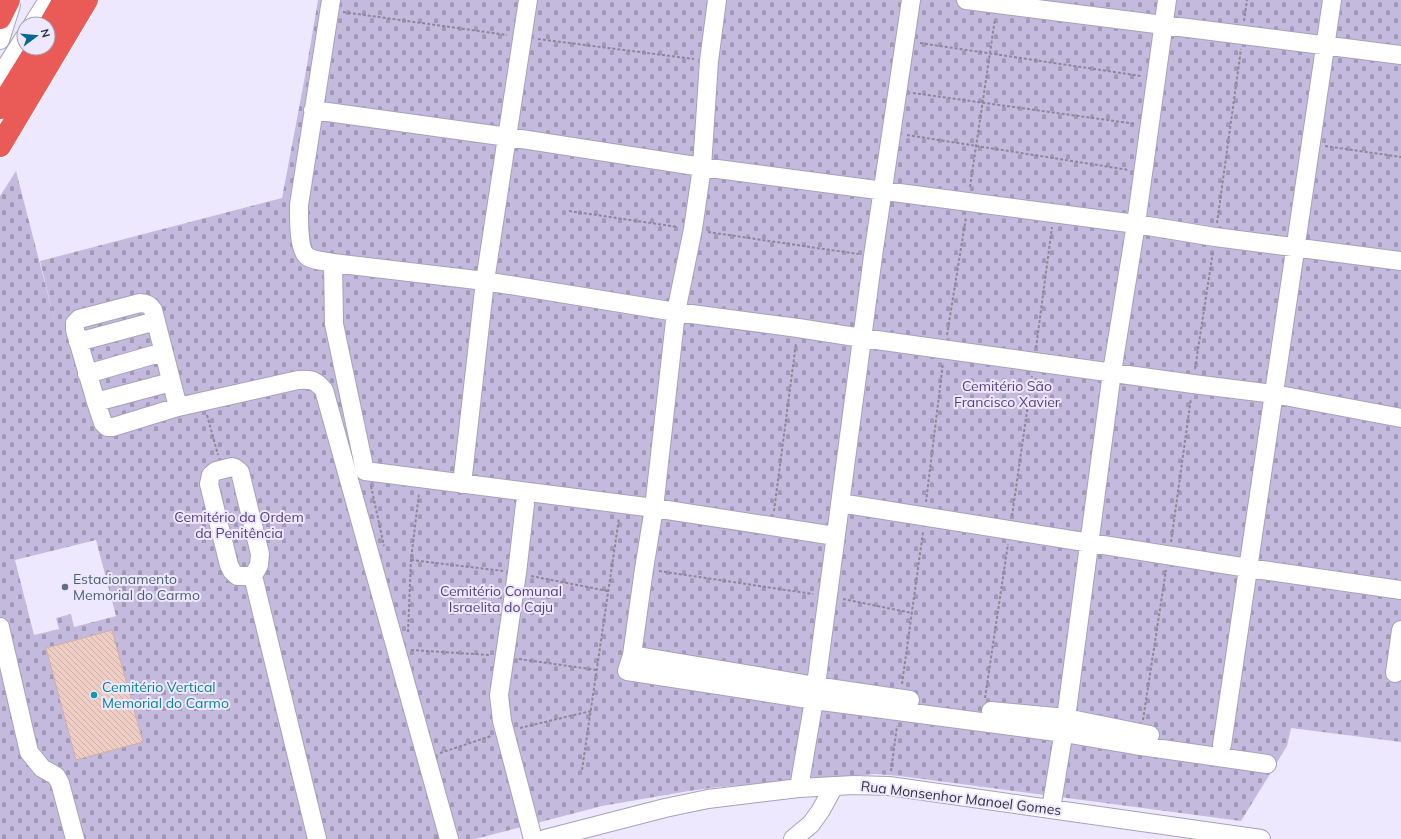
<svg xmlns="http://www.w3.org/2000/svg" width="1401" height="839" viewBox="0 0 1401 839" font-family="Mulish,sans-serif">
	<defs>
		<pattern id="cemetery-stones" width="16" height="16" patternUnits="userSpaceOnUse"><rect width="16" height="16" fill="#c4bade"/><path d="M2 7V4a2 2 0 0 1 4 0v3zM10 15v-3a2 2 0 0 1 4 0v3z" fill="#a098b5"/></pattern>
		<pattern id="building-back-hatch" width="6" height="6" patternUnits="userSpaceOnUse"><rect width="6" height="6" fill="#eecdc5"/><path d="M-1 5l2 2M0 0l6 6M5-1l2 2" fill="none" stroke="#cdb0aa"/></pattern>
	</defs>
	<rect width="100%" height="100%" fill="#eee8ff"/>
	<!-- cemetery -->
	<path fill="url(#cemetery-stones)" fill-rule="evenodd" d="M 318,0 L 1401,0 L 1401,742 L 1291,728 L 1287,746 L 1241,821 L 900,776 L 875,774 L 718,787 L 689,791 L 602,806 L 475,839 L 0,839 L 0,196 L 16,171 L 55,322 L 40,261 L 282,198 L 306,71 ZM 96,540 L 116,616 L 74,627 L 71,614 L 56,618 L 59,629 L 34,635 L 15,560 ZM 112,630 L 143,741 L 76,759 L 46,648 Z"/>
	<!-- building -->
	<path fill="url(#building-back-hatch)" stroke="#cdada6" d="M 112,630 L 143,742 L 76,760 L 46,648 Z"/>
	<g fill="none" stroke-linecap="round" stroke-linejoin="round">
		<!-- minor casing -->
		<g stroke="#a7a0bb" stroke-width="20">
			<path id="minor" d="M 331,0 L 299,205 C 299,216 298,251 308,257 C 315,261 325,261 333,263 L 485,281 L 676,312 L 798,328 L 862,338 L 1193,384 L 1274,394 L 1401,418
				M 717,0 L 709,61 L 702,167 L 693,229 L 676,312 L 654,508 L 644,569 L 632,655 L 627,671 L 814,700 L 1064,733 L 1134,745 L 1267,764
				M 966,0 L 1401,55
				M 33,24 L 48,0
				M 0,40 L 11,5
				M 0,76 L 24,38
				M 313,110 L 508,137 L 702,167 L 1136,224 L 1215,237 L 1401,261
				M 333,263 L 334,324 L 365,471 L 654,508 L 835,536
				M 78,342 L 156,321
				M 87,374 L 163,352
				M 96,402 L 171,382
				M 178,407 L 153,310 C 150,305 147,303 140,303 L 79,319 L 75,323 L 75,330 L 96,402 L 103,423 L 107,427 L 113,427 L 178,407 L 298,380 C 312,379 315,380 324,390 L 449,839
				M 462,484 L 485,281 L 528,0
				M 840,503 L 1248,568 L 1401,590
				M 525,504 L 517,573 L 499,695 L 502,721 L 533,839
				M 253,576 L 237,576 L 232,571 L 229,565 L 209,484 L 211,475 L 216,471 L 232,467 L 235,468 L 240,472 L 260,554 L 259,565 L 253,576 L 317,839
				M 0,627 L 29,752 L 42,768 L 56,776 L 60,783 L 75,839
				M 632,655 L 816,686 L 910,700
				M 1395,673 L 1401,630
				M 991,711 L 1066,718 L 1150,735
				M 1222,745 L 1332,0
				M 799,788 L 814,700 L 873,256 L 911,0
				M 1051,809 L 1066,718 L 1112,372 L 1136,224 L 1167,0
				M 545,839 L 665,808 L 708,799 L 799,788 L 854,785 L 889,786 L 1261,839
				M 793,839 L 811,824 L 821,810 L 834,786"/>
		</g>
		<!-- highway casing -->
		<g stroke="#fff" stroke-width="24">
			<path id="highway" d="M 0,18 L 9,0
				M 48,28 L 64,0
				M 0,108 L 37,48
				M 0,146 L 87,0"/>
		</g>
		<!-- path -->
		<path stroke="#8c8798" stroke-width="2" stroke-dasharray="3 2" stroke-linecap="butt" d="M 343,12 L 507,35
			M 1244,21 L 1247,0
			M 538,39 L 694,59
			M 920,43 L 1141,76
			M 913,93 L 1136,124
			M 907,135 L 1129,170
			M 1325,146 L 1401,157
			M 970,187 L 995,19
			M 569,211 L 678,227
			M 1217,223 L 1241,49
			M 708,232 L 858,254
			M 947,335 L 966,217
			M 1036,348 L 1052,227
			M 1195,369 L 1213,251
			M 207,415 L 218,455
			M 371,486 L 384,546
			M 926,502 L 943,363
			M 774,511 L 796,343
			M 1012,516 L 1032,376
			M 1171,542 L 1191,398
			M 411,560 L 503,571
			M 659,571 L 813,594
			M 531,576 L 608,591
			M 843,599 L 912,613
			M 408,632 L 411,560 L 419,493
			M 411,650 L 490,655
			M 519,659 L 597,670
			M 902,684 L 923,532
			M 985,698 L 1008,544
			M 1143,720 L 1166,570
			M 520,728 L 591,711
			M 440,753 L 491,736
			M 582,770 L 619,518
			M 891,771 L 897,726"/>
		<!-- minor -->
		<use href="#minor" stroke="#fff" stroke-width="18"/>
		<!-- highway -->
		<use href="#highway" stroke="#ea5a56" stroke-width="22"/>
	</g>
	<!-- markers -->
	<circle fill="#5c6f8a" stroke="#eee8ff" stroke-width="1.5" cx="65" cy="587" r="4"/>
	<circle fill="#0f9aa8" stroke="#eee8ff" stroke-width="1.5" cx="94" cy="695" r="4"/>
	<g text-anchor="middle" stroke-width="4" stroke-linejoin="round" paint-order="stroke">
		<!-- park labels -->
		<g font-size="14" fill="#56427d" stroke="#eee8ff">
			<text x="1007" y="391">Cemitério São<tspan x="1007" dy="16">Francisco Xavier</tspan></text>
			<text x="239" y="522">Cemitério da Ordem<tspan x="239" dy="16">da Penitência</tspan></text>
			<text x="501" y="596">Cemitério Comunal<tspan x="501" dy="16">Israelita do Caju</tspan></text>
		</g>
		<!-- service labels -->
		<g font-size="14" fill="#4e5e75" stroke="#eee8ff" text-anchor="start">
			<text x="73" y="584">Estacionamento<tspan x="73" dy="16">Memorial do Carmo</tspan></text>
		</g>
		<!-- culture labels -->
		<g font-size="14" fill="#0d838f" stroke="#eee8ff" text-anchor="start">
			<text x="102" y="692">Cemitério Vertical<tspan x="102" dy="16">Memorial do Carmo</tspan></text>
		</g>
		<!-- street labels -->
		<g font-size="14" fill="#34313c" stroke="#eee8ff">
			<text transform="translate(961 798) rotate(7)" y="5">Rua Monsenhor Manoel Gomes</text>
		</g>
	</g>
	<!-- north arrow -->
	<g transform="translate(36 36) rotate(74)"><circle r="19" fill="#eee8ff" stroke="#a49fb1"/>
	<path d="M0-3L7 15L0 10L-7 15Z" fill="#006996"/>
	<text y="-6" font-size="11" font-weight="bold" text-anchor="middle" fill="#34313c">N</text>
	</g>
</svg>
